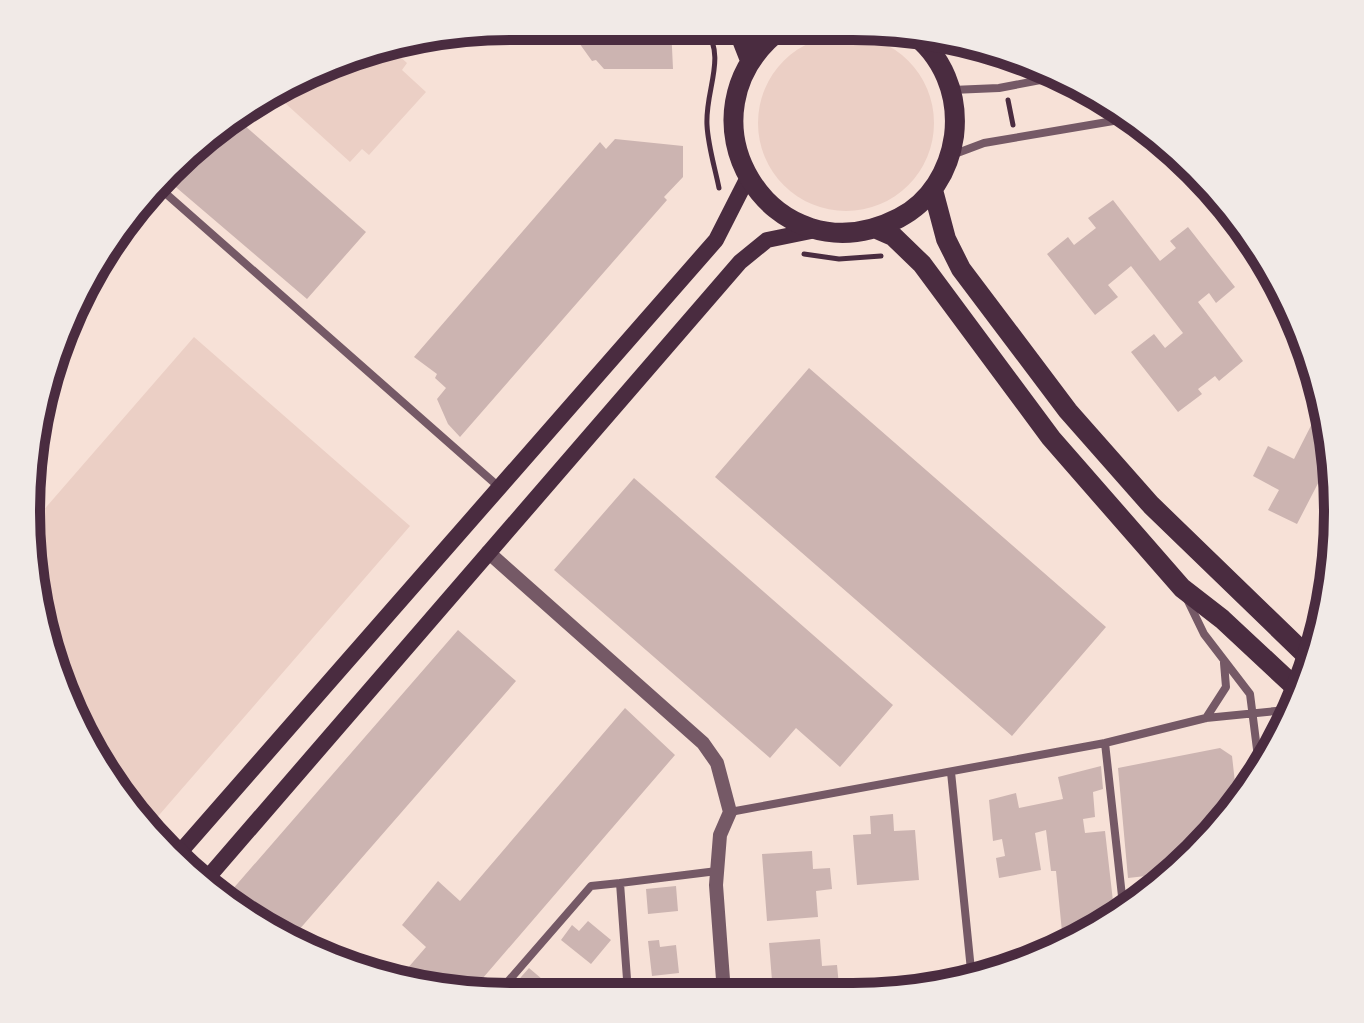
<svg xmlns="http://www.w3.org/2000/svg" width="1364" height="1023" viewBox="0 0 1364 1023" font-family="Raleway,sans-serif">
	<rect width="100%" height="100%" fill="#f7e1d7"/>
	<!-- green -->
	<path fill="#ebcfc5" d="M758 123a88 88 0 1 1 176 0a88 88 0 1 1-176 0Z
		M 385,43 L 407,63 L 402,70 L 426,92 L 369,155 L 362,149 L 350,162 L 285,103 L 312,73 Z
		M 194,337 L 410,526 L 147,829 L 108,782 L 52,667 L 27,543 L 28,528 Z"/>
	<!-- building -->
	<path fill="#ccb4b1" d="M 567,26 L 671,26 L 673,69 L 604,69 L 596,60 L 592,61 Z
		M 964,40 L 979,43 L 1016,61 L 991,63 L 979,59 Z
		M 236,118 L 366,232 L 307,299 L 164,177 Z
		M 615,139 L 683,146 L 683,177 L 664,197 L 667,200 L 460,437 L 448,424 L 437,399 L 446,388 L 435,378 L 437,374 L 414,357 L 600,142 L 606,149 Z
		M 1113,200 L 1160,261 L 1176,248 L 1170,241 L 1188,227 L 1235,287 L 1216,303 L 1209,293 L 1198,302 L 1243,361 L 1219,381 L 1215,376 L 1198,389 L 1202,394 L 1178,412 L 1131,352 L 1154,334 L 1165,348 L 1183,333 L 1131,266 L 1108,285 L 1118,297 L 1095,315 L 1047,254 L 1068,237 L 1074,245 L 1096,228 L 1088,218 Z
		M 809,368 L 1106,627 L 1012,736 L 715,477 Z
		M 1323,402 L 1329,416 L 1329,462 L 1297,524 L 1268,510 L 1279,490 L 1253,476 L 1268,446 L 1294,459 Z
		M 634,478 L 893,705 L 840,767 L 796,728 L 770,758 L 554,570 Z
		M 458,630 L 516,681 L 291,939 L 268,932 L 225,898 Z
		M 625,708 L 675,755 L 470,993 L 449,993 L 400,977 L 426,947 L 402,925 L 438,881 L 460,901 Z
		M 1220,748 L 1232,756 L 1237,800 L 1164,874 L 1128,878 L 1118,768 Z
		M 1101,766 L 1103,789 L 1093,792 L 1095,817 L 1083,819 L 1085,833 L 1105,831 L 1115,919 L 1063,942 L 1056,871 L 1051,871 L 1046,830 L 1035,833 L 1041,870 L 999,878 L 996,858 L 1005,856 L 1002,839 L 993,841 L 989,800 L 1016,793 L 1019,808 L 1063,799 L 1058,777 Z
		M 893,814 L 894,831 L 915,830 L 919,880 L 857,885 L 853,835 L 871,834 L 870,816 Z
		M 812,851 L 813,869 L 830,868 L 832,889 L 816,891 L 818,917 L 767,921 L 762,854 Z
		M 676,886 L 678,911 L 648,914 L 646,889 Z
		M 588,921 L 611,940 L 591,964 L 561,940 L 572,925 L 579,931 Z
		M 820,939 L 822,966 L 837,965 L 839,986 L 822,987 L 823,993 L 773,993 L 769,943 Z
		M 659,940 L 660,947 L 676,945 L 679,973 L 652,976 L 648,941 Z
		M 1027,955 L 1027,962 L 996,974 L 995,958 Z
		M 529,968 L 549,985 L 542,993 L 507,993 Z
		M 927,979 L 927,990 L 871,993 L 870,984 Z
		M 585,980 L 599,993 L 573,993 Z
		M 680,986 L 680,993 L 654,993 L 653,988 Z"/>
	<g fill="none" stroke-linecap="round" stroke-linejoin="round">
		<!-- path -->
		<path stroke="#4a2c40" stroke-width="5" d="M 705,27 C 727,59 705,89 707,125 C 708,146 715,168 719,188
			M 1008,100 L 1013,125
			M 804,254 L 839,259 L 881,256"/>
		<!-- minor -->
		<path stroke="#755966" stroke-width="8" d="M 952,90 L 999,88 L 1051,78
			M 952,155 L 984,143 L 1131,118
			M 155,184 L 499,487
			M 1188,601 L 1204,634 L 1250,694 L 1260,773
			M 1206,718 L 1226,687 L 1224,663
			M 1105,743 L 1124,914
			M 951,772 L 972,980
			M 730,812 L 1105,743 L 1206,718 L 1286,710
			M 620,883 L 717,871
			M 1037,957 L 1044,954
			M 498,993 L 591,886 L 620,883 L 628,993"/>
		<!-- tertiary -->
		<path stroke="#755966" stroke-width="14" d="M 488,552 L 703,743 L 717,763 L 730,812 L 720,835 L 716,885 L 724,993"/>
		<!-- secondary -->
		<path stroke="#4a2c40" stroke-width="16" d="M 174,859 L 716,240 L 747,179
			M 204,882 L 740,262 L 767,240 L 816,230"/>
		<!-- primary -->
		<path stroke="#4a2c40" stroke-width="20" d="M 737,27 L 750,60
			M 784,27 C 668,112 771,284 899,218 C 930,202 949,171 954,136 C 959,95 943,55 909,31
			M 933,190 L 946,239 L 961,269 L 1068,411 L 1151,505 L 1308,657
			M 877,229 L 893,236 L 922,264 L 1051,438 L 1182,588 L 1222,619 L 1295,687"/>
	</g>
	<!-- crop -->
	<path d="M0 0H1364V1023H0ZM511 40H853A471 471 0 0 1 1324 511V512A471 471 0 0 1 853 983H511A471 471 0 0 1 40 512V511A471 471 0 0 1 511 40Z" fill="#f1eae7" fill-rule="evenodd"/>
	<path fill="none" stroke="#4a2c40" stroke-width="10" d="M511 40H853A471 471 0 0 1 1324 511V512A471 471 0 0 1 853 983H511A471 471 0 0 1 40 512V511A471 471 0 0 1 511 40Z"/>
</svg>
